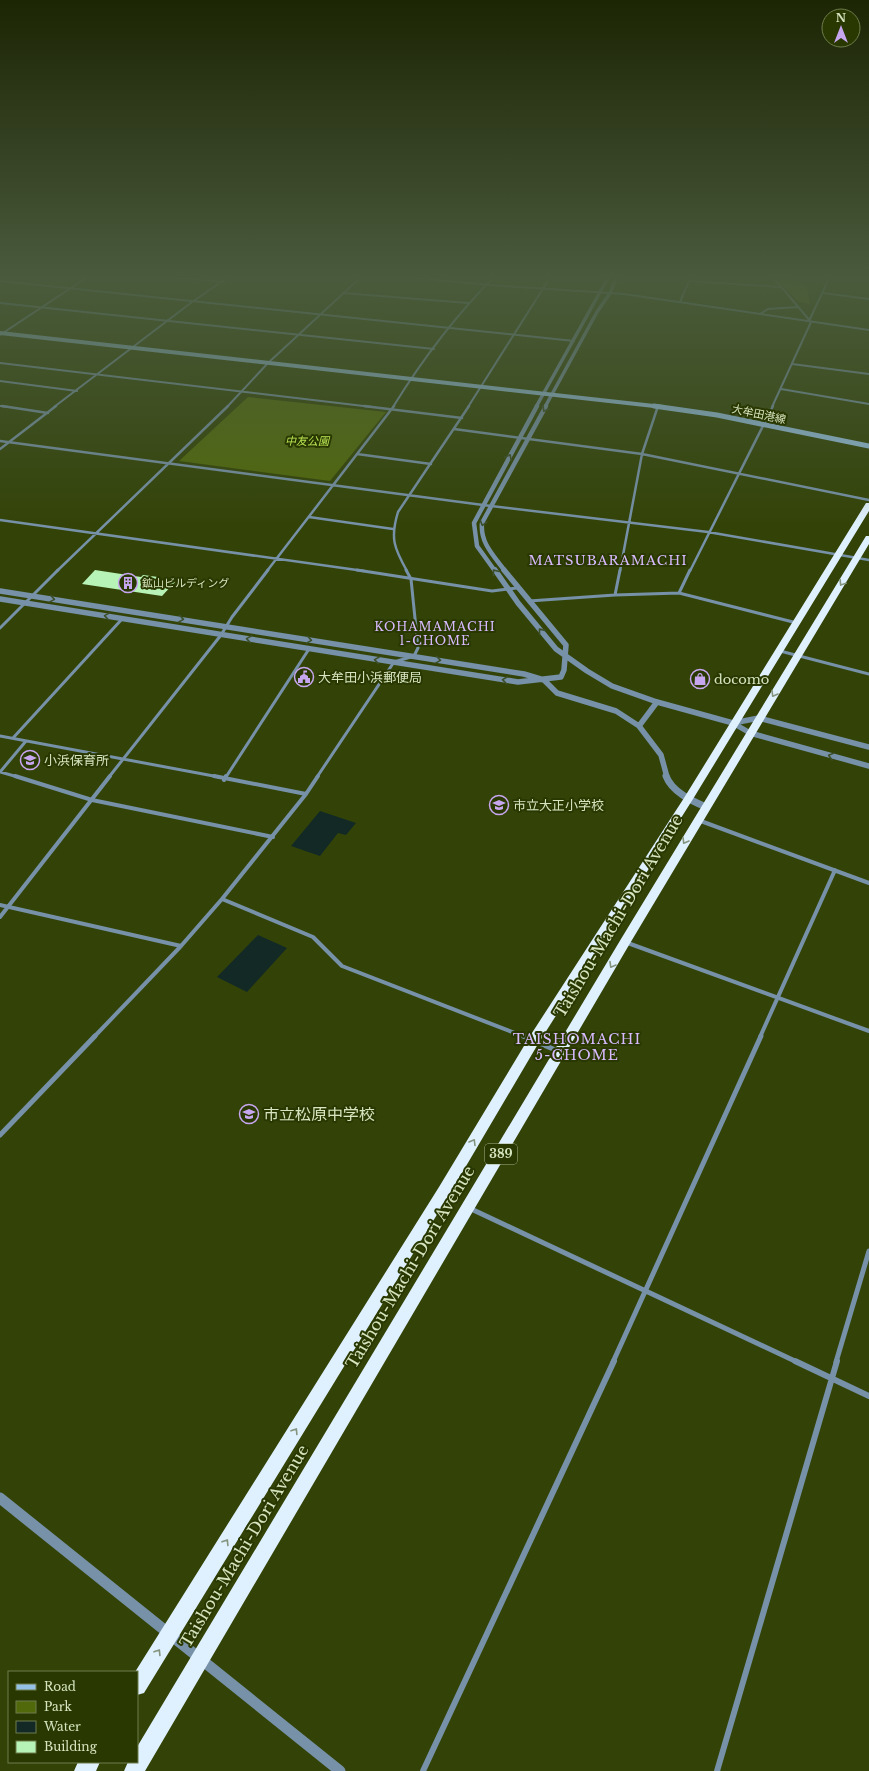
<svg xmlns="http://www.w3.org/2000/svg" width="869" height="1771" viewBox="0 0 869 1771" font-family="'Libre Baskerville','Noto Sans JP',serif">
	<rect width="100%" height="100%" fill="#334308"/>
	<!-- green -->
	<path fill="#51690b" d="M 773,276 L 786,276 L 807,288 L 810,304 L 799,302 Z
		M 248,397 L 386,412 L 330,481 L 179,461 Z"/>
	<!-- water -->
	<path fill="#132926" d="M 320,811 L 356,823 L 346,835 L 338,833 L 320,856 L 291,846 Z
		M 258,935 L 287,948 L 247,992 L 217,977 Z"/>
	<!-- building -->
	<path fill="#b7f3b6" d="M 95,570 L 141,577 L 143,575 L 158,577 L 156,580 L 175,582 L 162,596 L 82,584 Z"/>
	<g fill="none" stroke-linecap="round" stroke-linejoin="round">
		<!-- minor-far5 -->
		<path stroke="#7691a8" stroke-width="2" d="M 164,276 L 223,282
			M 401,276 L 488,285 L 624,294 L 869,330
			M 772,276 L 811,322 L 772,407
			M 0,281 L 574,341
			M 689,281 L 781,287
			M 343,293 L 468,303
			M 823,293 L 869,299
			M 680,302 L 691,276
			M 0,303 L 434,349
			M 760,314 L 768,309 L 798,307
			M 810,319 L 830,276
			M 0,335 L 89,276
			M 0,363 L 372,407
			M 792,364 L 869,374
			M 0,381 L 77,391
			M 781,389 L 869,404
			M 0,406 L 9,407
			M 54,407 L 192,302 L 230,276
			M 227,407 L 268,363 L 362,276
			M 393,407 C 422,360 456,315 495,276
			M 468,407 L 551,276"/>
		<!-- minor-far4 -->
		<path stroke="#7691a8" stroke-width="2.5" d="M 2,406 L 48,413
			M 364,406 L 462,418
			M 454,429 L 642,454 L 869,500
			M 0,441 L 483,505 L 708,532 L 869,560
			M 0,449 L 56,406
			M 357,454 L 431,464
			M 309,517 L 393,529
			M 0,520 L 364,571
			M 57,571 L 228,406
			M 267,571 L 394,406
			M 407,571 C 394,548 390,538 398,512 L 469,406
			M 620,571 L 642,454 L 658,406
			M 690,571 L 773,406"/>
		<!-- minor-far3 -->
		<path stroke="#7691a8" stroke-width="3" d="M 357,570 L 492,591 L 517,588
			M 679,593 L 690,570
			M 615,595 L 620,570
			M 529,601 L 615,595 L 679,593 L 797,623
			M 0,628 L 58,570
			M 780,651 L 869,674
			M 0,736 L 219,777
			M 13,738 L 122,619
			M 0,772 L 18,777
			M 0,772 L 26,741
			M 109,777 L 221,635 L 232,617 L 268,570
			M 226,777 L 309,649
			M 317,777 L 394,662 L 414,656 L 418,648 L 411,579 L 406,570"/>
		<!-- minor-far2 -->
		<path stroke="#7691a8" stroke-width="4" d="M 15,776 L 92,800 L 273,837
			M 214,776 L 306,794
			M 224,780 L 226,776
			M 698,820 L 869,883
			M 222,899 L 313,937 L 342,966 L 525,1037
			M 0,905 L 181,946
			M 0,917 L 110,776
			M 625,942 L 869,1031
			M 94,1037 L 181,946 L 222,899 L 306,794 L 318,776
			M 760,1037 L 835,870"/>
		<!-- minor-far1 -->
		<path stroke="#7691a8" stroke-width="5" d="M 523,1036 L 560,1052
			M 0,1135 L 95,1036
			M 469,1208 L 797,1362
			M 613,1362 L 761,1036
			M 836,1362 L 869,1251"/>
		<!-- minor -->
		<path stroke="#7691a8" stroke-width="6" d="M 795,1361 L 869,1396
			M 423,1771 L 614,1361
			M 717,1771 L 837,1361"/>
		<!-- tertiary-far4 -->
		<path stroke="#7691a8" stroke-width="3.5" d="M 536,407 L 609,276
			M 545,407 L 597,312 L 610,293 L 617,276"/>
		<!-- tertiary-far3 -->
		<path stroke="#7691a8" stroke-width="4.5" d="M 495,571 L 477,546 L 474,523 L 537,406
			M 505,571 C 494,556 480,543 482,523 L 546,406"/>
		<!-- tertiary-far2 -->
		<path stroke="#7691a8" stroke-width="5.5" d="M 495,570 L 518,603 L 556,649 L 587,671 L 612,686 L 657,702 L 733,723 L 750,733 L 869,766
			M 0,591 L 524,674 L 544,680 L 557,693 L 616,711 L 639,726 L 661,755 L 667,777
			M 0,599 L 518,682 L 561,677 L 564,670 L 566,645 L 504,570
			M 733,723 L 759,718 L 869,747
			M 639,726 L 657,702"/>
		<!-- tertiary-far1 -->
		<path stroke="#7691a8" stroke-width="7" d="M 666,776 C 672,792 692,801 706,807"/>
		<!-- tertiary -->
		<path stroke="#7691a8" stroke-width="11" d="M 0,1498 L 340,1771"/>
		<!-- secondary-far1 -->
		<path stroke="#95c0e5" stroke-width="4" d="M 0,333 L 663,407"/>
		<!-- secondary -->
		<path stroke="#95c0e5" stroke-width="5" d="M 654,406 L 717,415 L 869,446"/>
		<!-- trunk -->
		<path fill="#dff0fe" fill-rule="evenodd" d="M 866,503 L 869,503 L 869,511 L 693,799 L 538,1044 L 449,1195 L 144,1693 L 137,1695 L 137,1672 L 135,1672 L 439,1187 L 530,1036 L 684,798 Z
			M 866,536 L 869,536 L 869,544 L 629,945 L 145,1771 L 124,1771 L 128,1762 L 137,1762 L 137,1747 L 621,939 Z
			M 78,1762 L 100,1762 L 96,1771 L 74,1771 Z"/>
	</g>
	<!-- one-way arrows -->
	<defs><path id="oneway-chevron" d="M-2-3.5L2.5 0L-2 3.5" fill="none" stroke-width="1.6" stroke-linecap="round" stroke-linejoin="round"/></defs>
	<g stroke="#3c4e2a">
		<use href="#oneway-chevron" transform="translate(545 409) rotate(119)"/>
		<use href="#oneway-chevron" transform="translate(509 457) rotate(-62)"/>
		<use href="#oneway-chevron" transform="translate(483 523) rotate(106)"/>
		<use href="#oneway-chevron" transform="translate(495 572) rotate(-127)"/>
		<use href="#oneway-chevron" transform="translate(52 599) rotate(9)"/>
		<use href="#oneway-chevron" transform="translate(107 616) rotate(-171)"/>
		<use href="#oneway-chevron" transform="translate(181 619) rotate(9)"/>
		<use href="#oneway-chevron" transform="translate(541 631) rotate(-129)"/>
		<use href="#oneway-chevron" transform="translate(249 639) rotate(-171)"/>
		<use href="#oneway-chevron" transform="translate(309 640) rotate(9)"/>
		<use href="#oneway-chevron" transform="translate(377 660) rotate(-171)"/>
		<use href="#oneway-chevron" transform="translate(438 660) rotate(9)"/>
		<use href="#oneway-chevron" transform="translate(505 680) rotate(-172)"/>
		<use href="#oneway-chevron" transform="translate(831 756) rotate(-165)"/>
	</g>
	<g stroke="#84947f">
		<use href="#oneway-chevron" transform="translate(842 583) rotate(122)"/>
		<use href="#oneway-chevron" transform="translate(774 694) rotate(121)"/>
		<use href="#oneway-chevron" transform="translate(685 841) rotate(121)"/>
		<use href="#oneway-chevron" transform="translate(612 965) rotate(120)"/>
		<use href="#oneway-chevron" transform="translate(473 1142) rotate(-59)"/>
		<use href="#oneway-chevron" transform="translate(295 1431) rotate(-58)"/>
		<use href="#oneway-chevron" transform="translate(226 1542) rotate(-58)"/>
		<use href="#oneway-chevron" transform="translate(158 1652) rotate(-58)"/>
	</g>
	<!-- sky -->
	<linearGradient id="sky" x2="0" y2="1"><stop stop-color="#1c2504"/><stop offset="0.53" stop-color="#4a5b3d"/><stop offset="1" stop-color="#4a5b3d" stop-opacity="0"/></linearGradient>
	<rect width="869" height="524" fill="url(#sky)"/>
	<!-- icons -->
	<defs>
		<g id="building-ring" transform="scale(1)"><circle r="9.5" fill="#293800" stroke="#c7a6f0" stroke-width="1.5"/><path d="M-4-6H4V6H1V3H-1V6H-4ZM-2.5-4.3h1.7v1.8h-1.7ZM.8-4.3h1.7v1.8H.8ZM-2.5-1h1.7V.8h-1.7ZM.8-1h1.7V.8H.8Z" fill="#c7a6f0"/></g>
		<g id="civic-ring" transform="scale(1)"><circle r="9.5" fill="#293800" stroke="#c7a6f0" stroke-width="1.5"/><path d="M-.6-6.5H3V-4.5H.6V-3L4-1V1h2V6H-6V1h2V-1L-.6-3ZM-1.2 2.5V6h2.4V2.5Z" fill="#c7a6f0"/></g>
		<g id="shop-ring" transform="scale(1)"><circle r="9.5" fill="#293800" stroke="#c7a6f0" stroke-width="1.5"/><path d="M-5-2.5h2.3a2.7 3.5 0 0 1 5.4 0H5L5.5 6h-11ZM-1.5-2.5h3a1.5 2.3 0 0 0-3 0Z" fill="#c7a6f0"/></g>
		<g id="school-ring" transform="scale(1)"><circle r="9.5" fill="#293800" stroke="#c7a6f0" stroke-width="1.5"/><path d="M0-5L7-2L0 1L-7-2ZM-4 1L0 2.5L4 1V4Q0 6-4 4Z" fill="#c7a6f0"/></g>
	</defs>
	<g fill-rule="evenodd">
		<use href="#building-ring" x="128" y="583"/>
		<use href="#civic-ring" x="304" y="677"/>
		<use href="#shop-ring" x="700" y="679"/>
		<use href="#school-ring" x="30" y="760"/>
		<use href="#school-ring" x="499" y="805"/>
		<use href="#school-ring" x="249" y="1114"/>
	</g>
	<g text-anchor="middle" stroke-width="4" stroke-linejoin="round" paint-order="stroke">
		<!-- far-street labels -->
		<g font-size="11" fill="#d6e4bf" stroke="#293800">
			<text transform="translate(759 414) rotate(12)" y="4">大牟田港線</text>
		</g>
		<!-- far-park labels -->
		<g font-size="11" font-style="italic" fill="#b8e353" stroke="#293800">
			<text x="307" y="445">中友公園</text>
		</g>
		<!-- far-poi labels -->
		<g font-size="11" fill="#d6e4bf" stroke="#293800" text-anchor="start">
			<text x="142" y="587">鉱山ビルディング</text>
		</g>
		<!-- far-neighbourhood labels -->
		<g font-size="12" letter-spacing="1" fill="#d8baff" stroke="#293800">
			<text x="435" y="631">KOHAMAMACHI<tspan x="435" dy="14">1-CHOME</tspan></text>
		</g>
		<!-- shield labels -->
		<rect fill="#293800" stroke="#a2b086" stroke-width="1" x="485" y="1144" width="32" height="20" rx="3"/>
		<g font-size="12" font-weight="bold" fill="#d6e4bf">
			<text x="501" y="1158">389</text>
		</g>
		<!-- far-quarter labels -->
		<g font-size="13" letter-spacing="1" fill="#d8baff" stroke="#293800">
			<text x="608" y="565">MATSUBARAMACHI</text>
		</g>
		<!-- poi labels -->
		<g font-size="13" fill="#d6e4bf" stroke="#293800" text-anchor="start">
			<text x="318" y="682">大牟田小浜郵便局</text>
			<text x="714" y="684">docomo</text>
			<text x="44" y="765">小浜保育所</text>
			<text x="513" y="810">市立大正小学校</text>
		</g>
		<!-- neighbourhood labels -->
		<g font-size="14" letter-spacing="1" fill="#d8baff" stroke="#293800">
			<text x="577" y="1044">TAISHOMACHI<tspan x="577" dy="16">5-CHOME</tspan></text>
		</g>
		<!-- near-street labels -->
		<g font-size="16" fill="#d6e4bf" stroke="#293800">
			<text transform="translate(618 916) rotate(-59)" y="6">Taishou-Machi-Dori Avenue</text>
			<text transform="translate(410 1267) rotate(-59)" y="6">Taishou-Machi-Dori Avenue</text>
			<text transform="translate(244 1546) rotate(-59)" y="6">Taishou-Machi-Dori Avenue</text>
		</g>
		<!-- near-poi labels -->
		<g font-size="16" fill="#d6e4bf" stroke="#293800" text-anchor="start">
			<text x="263" y="1120">市立松原中学校</text>
		</g>
	</g>
	<!-- legend -->
	<rect x="8" y="1671" width="130" height="92" fill="#293800" stroke="#6e7d4c"/>
	<rect x="16" y="1684" width="20" height="6" fill="#95c0e5" stroke="#6e7d4c"/>
	<text x="44" y="1691" font-size="12" fill="#d6e4bf">Road</text>
	<rect x="16" y="1701" width="20" height="12" fill="#51690b" stroke="#6e7d4c"/>
	<text x="44" y="1711" font-size="12" fill="#d6e4bf">Park</text>
	<rect x="16" y="1721" width="20" height="12" fill="#132926" stroke="#6e7d4c"/>
	<text x="44" y="1731" font-size="12" fill="#d6e4bf">Water</text>
	<rect x="16" y="1741" width="20" height="12" fill="#b7f3b6" stroke="#6e7d4c"/>
	<text x="44" y="1751" font-size="12" fill="#d6e4bf">Building</text>
	<!-- north arrow -->
	<g transform="translate(841 28)"><circle r="19" fill="#293800" stroke="#6e7d4c"/>
	<path d="M0-3L7 15L0 10L-7 15Z" fill="#c7a6f0"/>
	<text y="-6" font-size="11" font-weight="bold" text-anchor="middle" fill="#d6e4bf">N</text>
	</g>
</svg>
